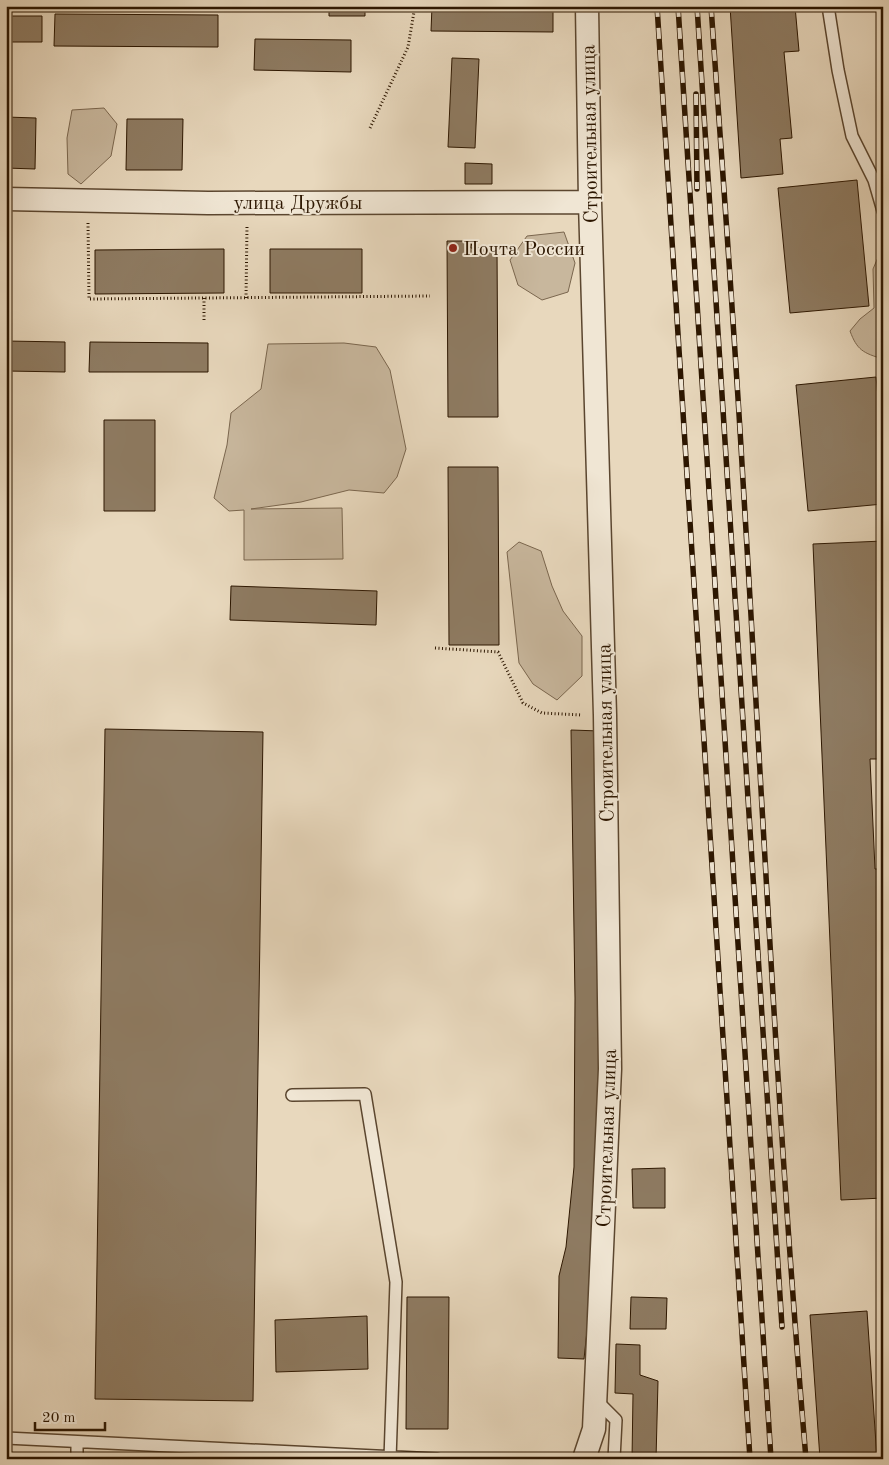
<svg xmlns="http://www.w3.org/2000/svg" width="889" height="1465" viewBox="0 0 889 1465" font-family="'Old Standard TT',serif">
	<rect width="100%" height="100%" fill="#e8d8bd"/>
	<filter id="stains"><feTurbulence type="fractalNoise" baseFrequency=".004" numOctaves="4"/><feColorMatrix values="0 0 0 0 .2 0 0 0 0 .09 0 0 0 0 .02 0 0 0 .5 -.17"/></filter>
	<radialGradient id="worn" r=".72"><stop offset=".6" stop-color="#630" stop-opacity="0"/><stop offset="1" stop-color="#630" stop-opacity=".3"/></radialGradient>
	<!-- green -->
	<path fill="#c8b79d" stroke="#7a664e" d="M 104,108 L 117,124 L 111,156 L 81,184 L 68,174 L 67,138 L 72,110 Z
		M 564,232 L 575,263 L 568,292 L 542,300 L 518,285 L 510,260 L 527,236 Z
		M 879,255 L 883,256 L 883,359 C 863,353 857,350 850,331 L 860,319 L 874,308 L 873,269 Z
		M 344,343 L 376,347 L 390,370 L 406,449 L 397,477 L 384,493 L 349,490 L 301,502 L 251,509 L 342,508 L 343,559 L 244,560 L 244,510 L 229,511 L 214,498 L 227,445 L 231,413 L 261,389 L 268,344 Z
		M 519,542 L 541,551 L 552,586 L 563,611 L 582,636 L 582,676 L 557,700 L 533,684 L 519,663 L 507,552 Z"/>
	<!-- building -->
	<path fill="#8e7b62" stroke="#2c1600" d="M 329,6 L 365,6 L 365,16 L 329,16 Z
		M 432,6 L 553,6 L 553,32 L 431,31 Z
		M 730,6 L 795,6 L 799,51 L 784,52 L 792,138 L 780,139 L 783,174 L 741,178 Z
		M 55,14 L 218,15 L 218,47 L 54,46 Z
		M 6,16 L 42,16 L 42,42 L 6,42 Z
		M 255,39 L 351,40 L 351,72 L 254,70 Z
		M 452,58 L 479,59 L 475,148 L 448,147 Z
		M 6,117 L 36,118 L 35,169 L 6,168 Z
		M 127,119 L 183,119 L 182,170 L 126,170 Z
		M 465,163 L 492,164 L 492,184 L 465,184 Z
		M 857,180 L 869,306 L 790,313 L 778,188 Z
		M 447,241 L 472,241 L 471,248 L 497,247 L 498,417 L 448,417 Z
		M 224,249 L 224,293 L 95,294 L 95,250 Z
		M 270,249 L 362,249 L 362,293 L 270,293 Z
		M 6,341 L 65,342 L 65,372 L 6,371 Z
		M 90,342 L 208,343 L 208,372 L 89,372 Z
		M 876,377 L 883,448 L 883,504 L 808,511 L 796,385 Z
		M 104,420 L 155,420 L 155,511 L 104,511 Z
		M 448,467 L 498,467 L 499,645 L 449,645 Z
		M 883,541 L 883,759 L 870,759 L 875,869 L 883,869 L 883,1198 L 841,1200 L 813,544 Z
		M 231,586 L 377,591 L 376,625 L 230,620 Z
		M 105,729 L 263,732 L 253,1401 L 95,1399 Z
		M 571,730 L 600,731 L 600,1210 L 584,1359 L 558,1358 L 559,1276 L 566,1247 L 574,1167 L 575,998 Z
		M 665,1168 L 665,1208 L 633,1208 L 632,1169 Z
		M 407,1297 L 449,1297 L 448,1429 L 406,1429 Z
		M 631,1297 L 667,1298 L 666,1329 L 630,1329 Z
		M 867,1311 L 877,1459 L 820,1459 L 810,1315 Z
		M 367,1316 L 368,1369 L 276,1372 L 275,1320 Z
		M 616,1344 L 640,1345 L 640,1375 L 658,1381 L 656,1459 L 632,1459 L 633,1394 L 615,1393 Z"/>
	<g fill="none" stroke-linecap="round" stroke-linejoin="round">
		<!-- lane casing -->
		<g stroke="#5b462f" stroke-width="14">
			<path id="lane" d="M 828,6 L 838,70 L 852,136 L 874,180 L 883,211
				M 292,1095 L 365,1094 L 396,1282 L 390,1459
				M 595,1399 L 616,1420 L 614,1459
				M 6,1438 L 437,1459
				M 77,1459 L 77,1442"/>
		</g>
		<!-- street casing -->
		<g stroke="#5b462f" stroke-width="25">
			<path id="street" d="M 6,199 L 208,203 L 590,202
				M 584,1459 L 594,1429 L 610,1069 L 605,715 L 590,202 L 587,6"/>
		</g>
		<!-- path -->
		<path stroke="#2c1600" stroke-width="3" stroke-dasharray="1 2.5" stroke-linecap="butt" d="M 370,128 L 408,47 L 415,6
			M 88,223 L 89,299 L 430,296
			M 204,298 L 204,321
			M 246,298 L 247,226
			M 435,648 L 498,652 L 523,703 L 542,713 L 582,715"/>
		<!-- lane -->
		<use href="#lane" stroke="#f0e6d4" stroke-width="11"/>
		<!-- street -->
		<use href="#street" stroke="#f0e6d4" stroke-width="22"/>
		<!-- rail casing -->
		<g stroke="#2c1600" stroke-width="5.5">
			<path id="rail" d="M 657,6 L 750,1459
				M 678,6 L 771,1459
				M 697,6 L 782,1327
				M 711,6 C 722,164 734,322 743,481 C 763,807 778,1133 806,1459
				M 696,94 L 697,189"/>
		</g>
		<!-- rail -->
		<use href="#rail" stroke="#f0e6d4" stroke-width="4" stroke-dasharray="11" stroke-linecap="butt"/>
	</g>
	<!-- markers -->
	<circle fill="#8f2418" stroke="#f0e6d4" stroke-width="2" cx="453" cy="248" r="5"/>
	<g text-anchor="middle" stroke-width="4" stroke-linejoin="round" paint-order="stroke">
		<!-- street labels -->
		<g font-size="20" fill="#2c1600" stroke="#f0e6d4">
			<text transform="translate(589 134) rotate(-91)" y="7">Строительная улица</text>
			<text x="298" y="209">улица Дружбы</text>
			<text transform="translate(605 733) rotate(-91)" y="7">Строительная улица</text>
			<text transform="translate(606 1138) rotate(-88)" y="7">Строительная улица</text>
		</g>
		<!-- poi labels -->
		<g font-size="20" fill="#2c1600" stroke="#f0e6d4" text-anchor="start">
			<text x="463" y="255">Почта России</text>
		</g>
	</g>
	<!-- margin -->
	<rect width="889" height="1465" fill="none" stroke="#e8d8bd" stroke-width="25"/>
	<rect x="8" y="8" width="874" height="1450" fill="none" stroke="#2c1600" stroke-width="2.5"/>
	<rect x="12" y="12" width="864" height="1440" fill="none" stroke="#2c1600"/>
	<!-- scale -->
	<path d="M35 1422v8h70v-8" fill="none" stroke="#2c1600" stroke-width="2.5"/>
	<text x="42" y="1422" font-size="15" fill="#2c1600" stroke="#f0e6d4" stroke-width="4" paint-order="stroke">20 m</text>
	<rect width="100%" height="100%" filter="url(#stains)"/>
	<rect width="100%" height="100%" fill="url(#worn)"/>
</svg>
